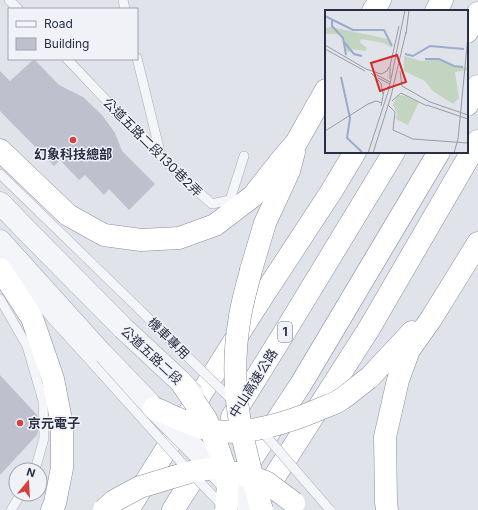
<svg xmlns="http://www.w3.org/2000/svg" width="478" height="510" viewBox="0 0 478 510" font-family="Inter,'Noto Sans TC',sans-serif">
	<rect width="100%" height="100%" fill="#e1e3ea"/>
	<!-- building -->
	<path fill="#bec1cd" d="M 34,59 L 59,85 L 83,97 L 102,115 L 115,133 L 122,151 L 155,184 L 129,210 L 109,189 L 104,195 L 85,175 L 79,180 L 60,160 L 54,166 L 0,111 L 0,71 L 10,81 Z
		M 0,375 L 37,415 L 38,432 L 37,435 L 0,475 Z"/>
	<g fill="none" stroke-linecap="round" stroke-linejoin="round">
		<!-- service casing -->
		<g stroke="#aaadb8" stroke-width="10">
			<path id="service" d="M 9,0 L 18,9
				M 123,0 L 125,9
				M 137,58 L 161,156
				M 67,59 C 114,108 160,159 212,204 L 230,200 L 244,156
				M 0,174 L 139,309
				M 20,279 L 52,319 L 93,364
				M 0,299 L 27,346 L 43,401 L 44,438 L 37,463 L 34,470
				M 11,510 L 21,494"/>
		</g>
		<!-- tertiary casing -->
		<g stroke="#aaadb8" stroke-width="23">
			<path id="tertiary" d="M 0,203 L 26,230 L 123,328
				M 0,241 L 102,354 L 154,408"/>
		</g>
		<!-- motorway casing -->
		<g stroke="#878ea2" stroke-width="23">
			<path id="motorway" d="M 373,11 L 380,0
				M 436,11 L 442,0
				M 467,32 L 478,13
				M 467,105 L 478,86
				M 0,150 L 68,215 L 104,235 L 141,240 L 179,238 L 215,225 L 253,196 L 282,159 L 296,143 L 326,90
				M 0,269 L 32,318 L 53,379 L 62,425 L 62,468 L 55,503 L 52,510
				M 251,270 L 265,223 L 289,171 L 294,152
				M 369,378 L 412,332
				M 232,417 L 292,320 L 394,152
				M 241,475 L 301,384 L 439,152
				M 259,501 L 370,327 L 478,141
				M 128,510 L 255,308 L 331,192 L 355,152
				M 173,510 L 206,458
				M 387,510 L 386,502 L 385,437 L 398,380 L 409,350 L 431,319 L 478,243"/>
		</g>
		<!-- service -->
		<use href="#service" stroke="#f4f5f8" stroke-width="9"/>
		<!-- tertiary -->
		<use href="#tertiary" stroke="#f4f5f8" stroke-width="22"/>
		<!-- motorway -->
		<use href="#motorway" stroke="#fff" stroke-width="22"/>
		<!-- service-bridge casing -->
		<g stroke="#aaadb8" stroke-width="10" stroke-linecap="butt">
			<path id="service-bridge" d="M 139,309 L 198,367 L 233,401
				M 93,364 L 190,472 L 224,507
				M 260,429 L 330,510"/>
		</g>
		<!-- tertiary-bridge casing -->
		<g stroke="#aaadb8" stroke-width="23" stroke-linecap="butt">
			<path id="tertiary-bridge" d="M 123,328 L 181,382 L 193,395
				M 155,409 L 196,450 L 253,510"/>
		</g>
		<!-- motorway-bridge casing -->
		<g stroke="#878ea2" stroke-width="23" stroke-linecap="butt">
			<path id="motorway-bridge" d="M 251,270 C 247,287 241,305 239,323 C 228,389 243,447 262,510
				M 181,382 L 206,419 L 218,448 L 226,471 L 228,484 L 226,510
				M 154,408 C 171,415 194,427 211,430 C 244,437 290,422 320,409 C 327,406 334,404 340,400 C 350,394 359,385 369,378
				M 104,510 L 114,501 L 140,487 L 190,472 L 214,468 L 252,477 L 266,482 L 294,503"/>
		</g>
		<!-- service-bridge -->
		<use href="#service-bridge" stroke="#f4f5f8" stroke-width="9"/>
		<!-- tertiary-bridge -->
		<use href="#tertiary-bridge" stroke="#f4f5f8" stroke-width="22"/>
		<!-- motorway-bridge -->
		<use href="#motorway-bridge" stroke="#fff" stroke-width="22"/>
	</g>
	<!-- markers -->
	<g fill="#d54040" stroke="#f0f2f7" stroke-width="1.5">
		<circle cx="73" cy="140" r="4"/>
		<circle cx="20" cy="423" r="4"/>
	</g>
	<g text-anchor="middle" stroke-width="3" stroke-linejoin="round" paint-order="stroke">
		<!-- shield labels -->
		<rect fill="#f0f2f7" stroke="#646979" stroke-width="1" x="278" y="322" width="14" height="20" rx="3"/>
		<g font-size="12" font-weight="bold" fill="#282e43">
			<text x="285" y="336">1</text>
		</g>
		<!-- street labels -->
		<g font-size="13" fill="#282e43" stroke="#f0f2f7">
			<text transform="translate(153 147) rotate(45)" y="5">公道五路二段130巷2弄</text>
			<text transform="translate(169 338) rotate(45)" y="5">機車專用</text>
			<text transform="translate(152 355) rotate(43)" y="5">公道五路二段</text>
			<text transform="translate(253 383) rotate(-58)" y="5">中山高速公路</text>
		</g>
		<!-- poi labels -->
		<g font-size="13" font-weight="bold" fill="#282e43" stroke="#f0f2f7">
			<text x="73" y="159">幻象科技總部</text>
			<text x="28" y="428" text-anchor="start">京元電子</text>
		</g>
	</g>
	<!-- overview -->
	<g transform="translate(325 10)">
		<rect width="143" height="143" fill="#e1e3ea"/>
		<path d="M 6,17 L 63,29 L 67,38 L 59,33 L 36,29 L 35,33 L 42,38 L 40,41 L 26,39 L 25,42 L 21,41 L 16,24 L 0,24 L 0,18 ZM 79,46 L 96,51 L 114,49 L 129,57 L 143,57 L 143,60 L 130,62 L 134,88 L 128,94 L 108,81 L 100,71 L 79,61 ZM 77,85 L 94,92 L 83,115 L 71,109 L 72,103 L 68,95 L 72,86 Z" fill="#c3d5c1"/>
		<path fill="none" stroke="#9aabcc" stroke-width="2" d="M 0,6 L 28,20 L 59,20 L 67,36M 7,10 L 7,16 L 18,28 L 21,45M 19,32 L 29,44 L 37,46M 80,44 L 88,46 L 105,36 L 139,39M 100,49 L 114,49 L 129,56 L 138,57M 16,67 L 25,108 L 22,128 L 37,142"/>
		<path fill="none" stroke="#979ba7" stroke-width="1" d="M 81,24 L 84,0M 0,35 L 41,59M 0,39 L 40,61M 41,59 L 56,64 L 62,61 L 64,57M 75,61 L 77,76 L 105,92M 46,63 L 56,73 L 58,84M 50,64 L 65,72M 53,68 L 65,74M 65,69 L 65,56 L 74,16M 67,91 L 76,83 L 102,96M 105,92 L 143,105M 63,95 L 70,102 L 68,120 L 88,129 L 143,133M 102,95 L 143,109M 56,96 L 59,81 L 65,75M 0,121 L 43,94 L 51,91 L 57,93M 43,143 L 64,79 L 80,0M 48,143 L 66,86 L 81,22M 129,143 L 133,129 L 143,26"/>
		<path fill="#d62828" fill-opacity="0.15" stroke="#d62828" stroke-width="2" d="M 72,45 L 81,72 L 55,81 L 46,53 Z"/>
		<rect width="143" height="143" fill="none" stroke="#282e43" stroke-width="2"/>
	</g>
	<!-- legend -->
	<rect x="8" y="8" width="130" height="52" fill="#f0f2f7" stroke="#a0a4af"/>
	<rect x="16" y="21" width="20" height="6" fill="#f4f5f8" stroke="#a0a4af"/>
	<text x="44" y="28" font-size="12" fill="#282e43">Road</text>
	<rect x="16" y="38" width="20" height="12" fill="#bec1cd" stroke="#a0a4af"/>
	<text x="44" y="48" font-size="12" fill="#282e43">Building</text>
	<!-- north arrow -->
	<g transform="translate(28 482) rotate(18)"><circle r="19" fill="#f0f2f7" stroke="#a0a4af"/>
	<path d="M0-3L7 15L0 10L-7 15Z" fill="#d54040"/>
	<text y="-6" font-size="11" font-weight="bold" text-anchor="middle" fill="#282e43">N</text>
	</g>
</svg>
